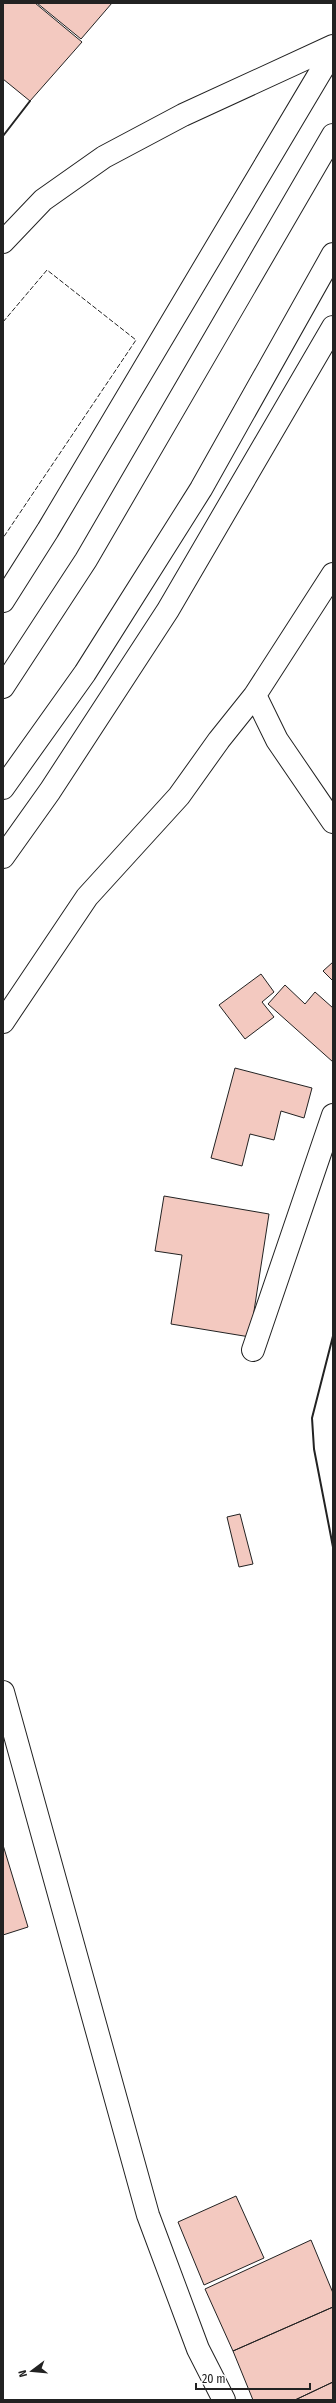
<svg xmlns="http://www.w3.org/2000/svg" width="336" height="2403" viewBox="0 0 336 2403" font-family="'Fira Sans Condensed',sans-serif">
	<rect width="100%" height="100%" fill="#fff"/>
	<!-- building -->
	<path fill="#f3c9c0" stroke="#222" d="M 3,3 L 35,3 L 82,42 L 30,101 L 3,79 Z
		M 37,3 L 112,3 L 81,39 Z
		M 333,962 L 333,981 L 323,971 Z
		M 261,974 L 274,992 L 262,1002 L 274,1017 L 245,1039 L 219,1005 Z
		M 285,985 L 305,1004 L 315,992 L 333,1008 L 333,1062 L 268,1004 Z
		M 235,1068 L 312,1088 L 304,1118 L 281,1111 L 274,1140 L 250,1134 L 242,1166 L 211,1158 Z
		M 164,1196 L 269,1214 L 250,1337 L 171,1324 L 182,1255 L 155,1251 Z
		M 240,1514 L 253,1564 L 239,1567 L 227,1517 Z
		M 3,1845 L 28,1927 L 3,1935 Z
		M 236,2196 L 264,2258 L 204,2285 L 178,2222 Z
		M 311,2240 L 333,2293 L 333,2307 L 233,2351 L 205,2289 Z
		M 333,2307 L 333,2382 L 295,2400 L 253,2400 L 233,2351 Z
		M 333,2382 L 333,2400 L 295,2400 Z"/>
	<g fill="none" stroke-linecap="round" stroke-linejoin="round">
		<!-- minor casing -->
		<g stroke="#222" stroke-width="24">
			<path id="minor" d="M 3,242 L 43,200 L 104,157 L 183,115 L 333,46
				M 255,695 L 277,740 L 333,822
				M 3,1022 L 87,897 L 179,796 L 219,740 L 255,695 L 333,574
				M 253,1350 L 333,1115
				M 3,1692 L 148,2215 L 198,2349 L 224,2400"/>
		</g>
		<!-- highway casing -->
		<g stroke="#222" stroke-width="24">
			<path id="highway" d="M 3,601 L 48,530 L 333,51
				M 3,687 L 86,560 L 333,135
				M 3,788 L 85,673 L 201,489 L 333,254
				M 3,857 L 50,791 L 168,610 L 333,327"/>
		</g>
		<!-- minor -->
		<use href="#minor" stroke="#fff" stroke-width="22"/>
		<!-- highway -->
		<use href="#highway" stroke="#fff" stroke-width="22"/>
		<!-- fence -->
		<path stroke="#222" stroke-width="1" stroke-dasharray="5 2" stroke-linecap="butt" d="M 3,322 L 47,270 L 136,340 L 3,538"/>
		<!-- wall -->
		<path stroke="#222" stroke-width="2" d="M 3,136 L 30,101
			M 333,1336 L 312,1418 L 314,1449 L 333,1547"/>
	</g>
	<!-- border -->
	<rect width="336" height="2403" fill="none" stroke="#222222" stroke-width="8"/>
	<!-- north arrow -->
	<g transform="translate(32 2371) rotate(254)" stroke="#ffffff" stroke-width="3" paint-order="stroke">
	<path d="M0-3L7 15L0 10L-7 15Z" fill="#222222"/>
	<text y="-6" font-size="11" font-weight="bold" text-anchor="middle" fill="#222222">N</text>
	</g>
	<!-- scale -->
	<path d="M196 2383v6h114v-6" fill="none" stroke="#222222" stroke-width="2"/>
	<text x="202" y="2383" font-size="12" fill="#222222" stroke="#ffffff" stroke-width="3" paint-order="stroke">20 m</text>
</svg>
